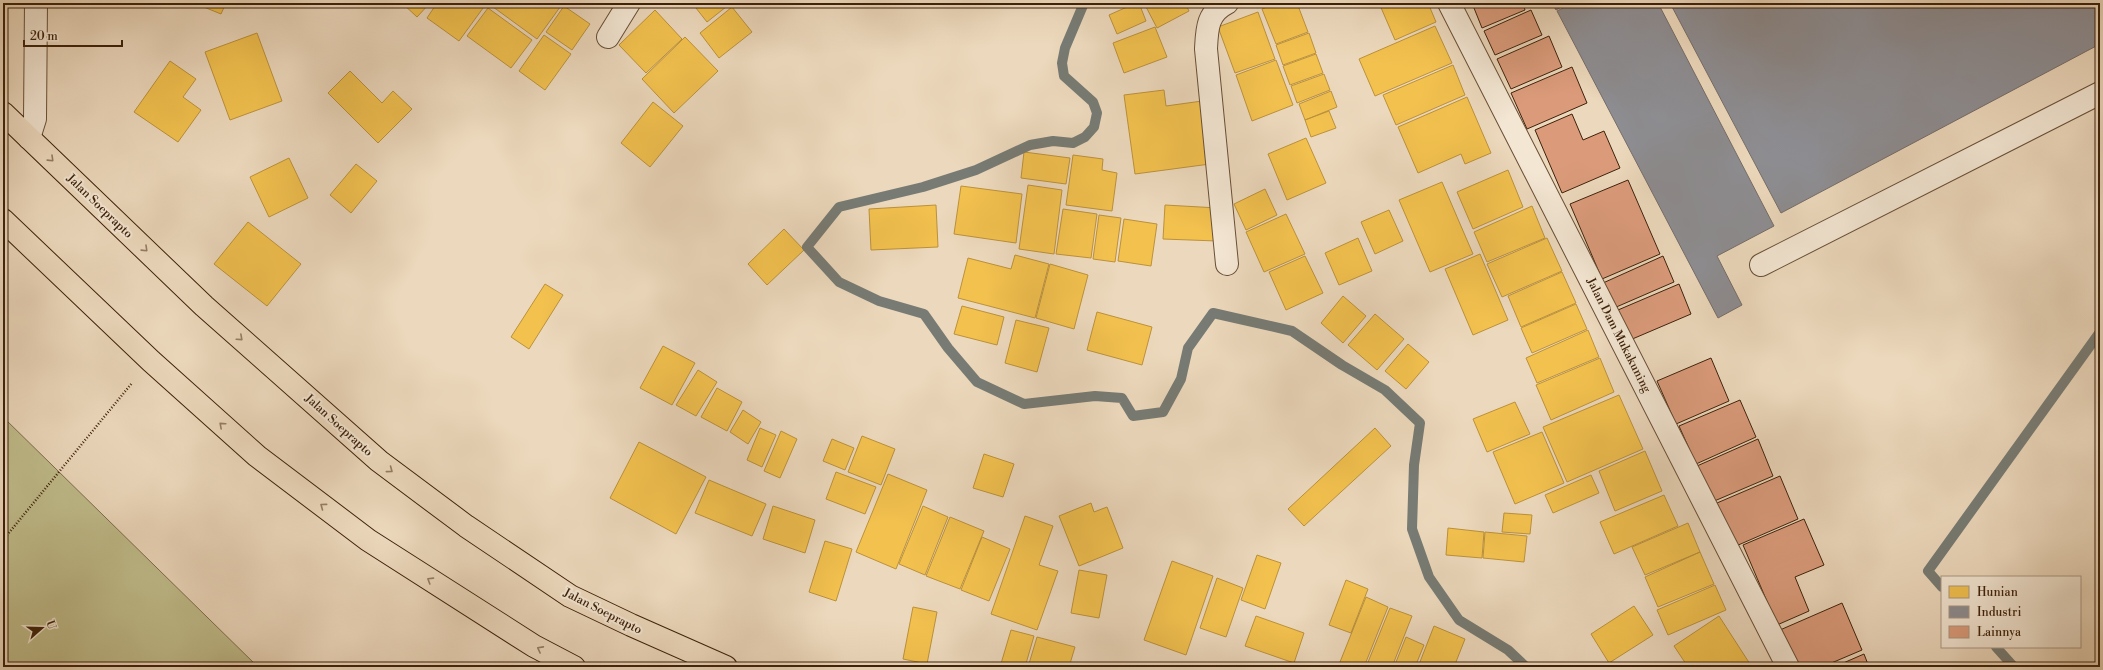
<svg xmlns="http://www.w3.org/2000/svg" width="2103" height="670" viewBox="0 0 2103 670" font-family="'Libre Bodoni',serif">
	<rect width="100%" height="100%" fill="#ecd8bc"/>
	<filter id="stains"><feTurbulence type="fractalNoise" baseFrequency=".005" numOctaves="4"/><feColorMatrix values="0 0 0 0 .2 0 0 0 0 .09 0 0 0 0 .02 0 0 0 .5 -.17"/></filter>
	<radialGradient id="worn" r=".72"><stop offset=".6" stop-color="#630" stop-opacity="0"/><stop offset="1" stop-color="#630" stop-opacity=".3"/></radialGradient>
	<!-- green -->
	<path fill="#c0bc8b" stroke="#7e6e4a" d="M 3,417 L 258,667 L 3,667 Z"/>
	<!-- homes -->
	<path fill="#f2c14e" stroke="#bc913a" d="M 194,3 L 226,3 L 221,14 Z
		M 402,3 L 430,3 L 417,17 Z
		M 437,3 L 484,3 L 486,4 L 459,41 L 427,18 Z
		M 490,3 L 563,3 L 537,39 L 489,4 Z
		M 692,3 L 731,3 L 707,22 Z
		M 1136,3 L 1139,3 L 1146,21 L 1117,34 L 1109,15 Z
		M 1144,3 L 1185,3 L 1189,11 L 1157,28 Z
		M 1277,3 L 1297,3 L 1308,32 L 1276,44 L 1262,9 Z
		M 1379,3 L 1428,3 L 1436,22 L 1395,40 Z
		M 564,6 L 590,24 L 572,50 L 546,32 Z
		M 732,7 L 752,32 L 719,58 L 700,33 Z
		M 488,8 L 532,40 L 511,68 L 467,36 Z
		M 655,10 L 682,39 L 646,73 L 619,45 Z
		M 1258,12 L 1275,59 L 1235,73 L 1218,27 Z
		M 1435,26 L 1452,63 L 1375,96 L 1359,59 Z
		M 1155,27 L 1167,57 L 1124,73 L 1113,43 Z
		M 257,33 L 282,101 L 230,120 L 205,52 Z
		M 1309,33 L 1316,53 L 1283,65 L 1276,45 Z
		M 544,35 L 571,54 L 545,90 L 519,71 Z
		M 685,37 L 718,71 L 674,113 L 642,79 Z
		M 1316,54 L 1323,73 L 1290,85 L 1283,66 Z
		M 1276,60 L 1293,105 L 1252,121 L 1236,75 Z
		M 170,61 L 196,79 L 183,97 L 201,110 L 178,142 L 134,112 Z
		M 1453,65 L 1465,95 L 1396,125 L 1383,95 Z
		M 350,71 L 382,103 L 393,91 L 412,109 L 378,143 L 328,93 Z
		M 1324,74 L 1330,90 L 1297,103 L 1291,86 Z
		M 1164,90 L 1166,106 L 1202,101 L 1210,164 L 1135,174 L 1124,95 Z
		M 1331,91 L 1337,107 L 1305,120 L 1299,104 Z
		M 1467,97 L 1491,153 L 1465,164 L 1461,154 L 1418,173 L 1398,127 Z
		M 653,102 L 683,126 L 650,167 L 621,143 Z
		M 1329,111 L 1336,128 L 1311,137 L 1305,120 Z
		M 1306,138 L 1326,183 L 1287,200 L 1268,154 Z
		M 1024,152 L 1070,158 L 1066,184 L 1021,178 Z
		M 1073,155 L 1103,159 L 1102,170 L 1117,173 L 1112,211 L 1066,205 Z
		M 289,158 L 308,198 L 269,217 L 250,177 Z
		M 356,164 L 377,181 L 351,213 L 330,195 Z
		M 1508,170 L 1523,207 L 1473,229 L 1457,192 Z
		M 1442,182 L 1473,254 L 1430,272 L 1399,200 Z
		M 1028,185 L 1062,190 L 1054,254 L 1019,249 Z
		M 961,186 L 1022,194 L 1016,243 L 954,234 Z
		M 1265,189 L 1277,215 L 1246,230 L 1234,204 Z
		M 936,205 L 938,247 L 871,250 L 869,209 Z
		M 1165,205 L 1218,208 L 1217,241 L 1163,239 Z
		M 1532,206 L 1545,238 L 1487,262 L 1474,232 Z
		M 1063,209 L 1097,214 L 1091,258 L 1056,254 Z
		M 1389,210 L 1403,241 L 1375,254 L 1361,222 Z
		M 1286,214 L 1305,254 L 1264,272 L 1246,232 Z
		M 1099,215 L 1121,218 L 1115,262 L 1093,259 Z
		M 1124,219 L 1157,224 L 1151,266 L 1118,261 Z
		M 248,222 L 301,264 L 267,306 L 214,264 Z
		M 784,229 L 804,250 L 767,285 L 748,264 Z
		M 1358,238 L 1372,271 L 1339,285 L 1325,253 Z
		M 1547,238 L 1562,271 L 1502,297 L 1487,264 Z
		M 1480,254 L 1508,320 L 1473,335 L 1445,269 Z
		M 1015,255 L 1049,264 L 1035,318 L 958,298 L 968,258 L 1011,269 Z
		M 1305,256 L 1323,293 L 1286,310 L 1269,272 Z
		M 1050,264 L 1088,275 L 1074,329 L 1036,318 Z
		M 1562,272 L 1576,303 L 1521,327 L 1508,296 Z
		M 545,284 L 563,295 L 529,349 L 511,337 Z
		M 1343,296 L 1366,316 L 1343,343 L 1321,323 Z
		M 1576,304 L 1587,329 L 1532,353 L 1521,328 Z
		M 962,306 L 1004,317 L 997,345 L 954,334 Z
		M 1097,312 L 1152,327 L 1142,365 L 1087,350 Z
		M 1375,314 L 1404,339 L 1377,370 L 1348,345 Z
		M 1016,320 L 1049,328 L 1037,372 L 1005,363 Z
		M 1588,330 L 1599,357 L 1537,383 L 1526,358 Z
		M 1408,344 L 1429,362 L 1406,389 L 1385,371 Z
		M 663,346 L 695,363 L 672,405 L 640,388 Z
		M 1600,358 L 1614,392 L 1551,420 L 1536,385 Z
		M 698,370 L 717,382 L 696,416 L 676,405 Z
		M 717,388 L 742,402 L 727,431 L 701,417 Z
		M 1619,395 L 1643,449 L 1567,482 L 1543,427 Z
		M 1515,402 L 1530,434 L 1487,452 L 1473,419 Z
		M 743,410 L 761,422 L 748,444 L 730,432 Z
		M 760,428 L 776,435 L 762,467 L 747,460 Z
		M 1375,428 L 1391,446 L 1304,526 L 1288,509 Z
		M 781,431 L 797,439 L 780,478 L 764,471 Z
		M 1542,432 L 1564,483 L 1515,504 L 1493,452 Z
		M 862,436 L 895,449 L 881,485 L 848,472 Z
		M 832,439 L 854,448 L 845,470 L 823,461 Z
		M 639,442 L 706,477 L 676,534 L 610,498 Z
		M 1645,451 L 1662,491 L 1615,511 L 1599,471 Z
		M 984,454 L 1014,464 L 1003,497 L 973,488 Z
		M 836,472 L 876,487 L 865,514 L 826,499 Z
		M 888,474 L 927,490 L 896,569 L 856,552 Z
		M 1591,475 L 1599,493 L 1553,513 L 1545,495 Z
		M 709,480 L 766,504 L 752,536 L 695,513 Z
		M 1664,495 L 1678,526 L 1614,554 L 1600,522 Z
		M 1091,503 L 1094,512 L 1107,507 L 1123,548 L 1079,566 L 1059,516 Z
		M 773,506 L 815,520 L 805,553 L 763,539 Z
		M 923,506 L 948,517 L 925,575 L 899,564 Z
		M 1504,513 L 1532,515 L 1530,534 L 1502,532 Z
		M 1025,516 L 1053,526 L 1039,565 L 1058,571 L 1037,630 L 991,614 Z
		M 950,517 L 984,531 L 960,589 L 926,576 Z
		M 1688,523 L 1700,552 L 1645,575 L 1632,547 Z
		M 1448,528 L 1484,532 L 1482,558 L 1446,555 Z
		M 1485,532 L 1527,536 L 1524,562 L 1483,558 Z
		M 982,537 L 1010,549 L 989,601 L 961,590 Z
		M 825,541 L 852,549 L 836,601 L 809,592 Z
		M 1700,552 L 1714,584 L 1658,607 L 1645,577 Z
		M 1257,555 L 1281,563 L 1265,609 L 1241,600 Z
		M 1172,561 L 1213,576 L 1186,655 L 1144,640 Z
		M 1079,570 L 1107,575 L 1099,618 L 1071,613 Z
		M 1217,578 L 1243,588 L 1226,637 L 1200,628 Z
		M 1346,580 L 1368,589 L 1351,633 L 1329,625 Z
		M 1715,585 L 1726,610 L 1668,635 L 1657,610 Z
		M 1366,597 L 1388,607 L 1364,667 L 1338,667 Z
		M 1634,606 L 1653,635 L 1609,663 L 1591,634 Z
		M 913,607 L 937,612 L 927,664 L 903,659 Z
		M 1390,608 L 1412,616 L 1392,667 L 1366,667 Z
		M 1256,616 L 1304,633 L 1294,663 L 1245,646 Z
		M 1719,616 L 1750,664 L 1745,667 L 1688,667 L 1674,646 Z
		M 1434,626 L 1465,639 L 1454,667 L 1418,667 Z
		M 1011,630 L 1034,636 L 1025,667 L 1000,667 Z
		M 1037,637 L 1075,647 L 1069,667 L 1028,667 Z
		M 1406,637 L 1424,645 L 1415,667 L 1394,667 Z"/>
	<!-- industry -->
	<path fill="#8d8d92" stroke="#756d69" d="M 1552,3 L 1569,3 L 1556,10 Z
		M 1573,3 L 1658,3 L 1774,226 L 1717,256 L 1742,305 L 1718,318 L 1557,11 Z
		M 1670,3 L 2100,3 L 2100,44 L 1781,213 Z"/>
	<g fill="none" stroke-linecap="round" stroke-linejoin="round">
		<!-- stream -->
		<path stroke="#777b74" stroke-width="10" d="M 1084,3 L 1065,48 L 1062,63 L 1064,76 L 1093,102 L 1097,113 L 1094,127 L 1085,137 L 1073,143 L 1053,141 L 1030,145 L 976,170 L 923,187 L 839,207 L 807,247 L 839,282 L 879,301 L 924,314 L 948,348 L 977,382 L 1024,404 L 1095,396 L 1122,398 L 1133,416 L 1163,412 L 1181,379 L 1188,348 L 1213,313 L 1292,331 L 1342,365 L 1385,390 L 1420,423 L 1414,465 L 1412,529 L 1429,577 L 1459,620 L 1508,650 L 1526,667
			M 1942,587 L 1928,571 L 2100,332
			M 1996,647 L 2014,667"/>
	</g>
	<!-- building -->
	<path fill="#db9b7b" stroke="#3d210a" d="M 1472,3 L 1523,3 L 1525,10 L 1482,28 Z
		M 1531,10 L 1542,35 L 1495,55 L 1484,31 Z
		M 1549,36 L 1562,67 L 1511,89 L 1497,59 Z
		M 1572,67 L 1587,103 L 1527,129 L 1511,93 Z
		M 1572,114 L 1583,140 L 1604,131 L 1620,168 L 1562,193 L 1535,130 Z
		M 1628,180 L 1660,254 L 1602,279 L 1570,204 Z
		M 1663,256 L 1674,282 L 1614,308 L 1603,283 Z
		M 1679,284 L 1691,314 L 1630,340 L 1618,310 Z
		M 1711,358 L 1729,401 L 1676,424 L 1657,381 Z
		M 1740,400 L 1756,437 L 1696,464 L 1679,426 Z
		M 1758,439 L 1773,476 L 1712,502 L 1697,466 Z
		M 1780,476 L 1798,519 L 1736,546 L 1717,503 Z
		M 1804,519 L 1824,565 L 1795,577 L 1809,611 L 1777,625 L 1743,545 Z
		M 1842,603 L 1862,650 L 1822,667 L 1797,667 L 1780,630 Z
		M 1864,654 L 1869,667 L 1834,667 Z"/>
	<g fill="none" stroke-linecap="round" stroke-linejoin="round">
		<!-- minor casing -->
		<g stroke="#694f36" stroke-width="24">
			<path id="minor" d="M 1227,3 C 1207,13 1207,29 1206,49 L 1227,264
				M 1449,3 L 1788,667
				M 608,37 L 629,3
				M 29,138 L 35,119 L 36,3
				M 1761,265 L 2100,93"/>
		</g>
		<!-- highway casing -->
		<g stroke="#3d210a" stroke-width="24">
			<path id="highway" d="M 3,113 L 204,306 L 379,461 L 466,526 L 570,596 L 631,625 L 726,667
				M 3,220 L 151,361 L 257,456 L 368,540 L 534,646 L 574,667"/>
		</g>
		<!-- path -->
		<path stroke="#3d210a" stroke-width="2.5" stroke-dasharray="1 2" stroke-linecap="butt" d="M 3,540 L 132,383"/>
		<!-- minor -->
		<use href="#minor" stroke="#f3e6d3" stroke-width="22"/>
		<!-- highway -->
		<use href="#highway" stroke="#ecd8bc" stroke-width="22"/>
	</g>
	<!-- one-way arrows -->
	<defs><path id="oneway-chevron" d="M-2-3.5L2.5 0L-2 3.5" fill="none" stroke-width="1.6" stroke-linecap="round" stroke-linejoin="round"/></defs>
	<g stroke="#947c63">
		<use href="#oneway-chevron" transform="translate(51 159) rotate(44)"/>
		<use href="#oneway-chevron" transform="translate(145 249) rotate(44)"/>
		<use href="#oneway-chevron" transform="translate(240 338) rotate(42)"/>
		<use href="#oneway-chevron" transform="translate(222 425) rotate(-138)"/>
		<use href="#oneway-chevron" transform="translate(390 470) rotate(37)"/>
		<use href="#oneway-chevron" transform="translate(323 506) rotate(-143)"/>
		<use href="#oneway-chevron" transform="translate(430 580) rotate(-148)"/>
		<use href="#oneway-chevron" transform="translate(540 649) rotate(-152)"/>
	</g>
	<g text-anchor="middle" stroke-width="4" stroke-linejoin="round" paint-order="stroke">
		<!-- street labels -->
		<g font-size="12" fill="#3d210a" stroke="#f3e6d3">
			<text transform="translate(100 206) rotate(44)" y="4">Jalan Soeprapto</text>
			<text transform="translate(1619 335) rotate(63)" y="4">Jalan Dam Mukakuning</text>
			<text transform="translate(339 425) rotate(42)" y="4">Jalan Soeprapto</text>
			<text transform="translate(603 611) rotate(27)" y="4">Jalan Soeprapto</text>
		</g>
	</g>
	<!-- margin -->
	<rect width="2103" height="670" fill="none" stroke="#ecd8bc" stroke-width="16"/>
	<rect x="4" y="4" width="2095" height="662" fill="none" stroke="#3d210a" stroke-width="2"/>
	<rect x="8" y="8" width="2087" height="654" fill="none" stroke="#3d210a"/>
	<!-- legend -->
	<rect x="1941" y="576" width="140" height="72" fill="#f3e6d3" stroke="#aa9783"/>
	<rect x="1949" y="586" width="20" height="12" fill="#f2c14e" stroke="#aa9783"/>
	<text x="1977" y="596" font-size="12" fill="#3d210a">Hunian</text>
	<rect x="1949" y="606" width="20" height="12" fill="#8d8d92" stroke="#aa9783"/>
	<text x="1977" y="616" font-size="12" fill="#3d210a">Industri</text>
	<rect x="1949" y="626" width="20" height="12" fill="#db9b7b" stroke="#aa9783"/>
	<text x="1977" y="636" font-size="12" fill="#3d210a">Lainnya</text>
	<!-- north arrow -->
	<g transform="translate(42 628) rotate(70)" stroke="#f3e6d3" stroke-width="3" paint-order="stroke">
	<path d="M0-3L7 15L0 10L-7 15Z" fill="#3d210a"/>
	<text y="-6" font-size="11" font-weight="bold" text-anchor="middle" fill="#3d210a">U</text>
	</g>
	<!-- scale -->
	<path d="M24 40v6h98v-6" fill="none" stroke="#3d210a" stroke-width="2"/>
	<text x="30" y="40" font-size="12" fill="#3d210a" stroke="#f3e6d3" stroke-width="3" paint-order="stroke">20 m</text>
	<rect width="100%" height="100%" filter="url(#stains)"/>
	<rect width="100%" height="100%" fill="url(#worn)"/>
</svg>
